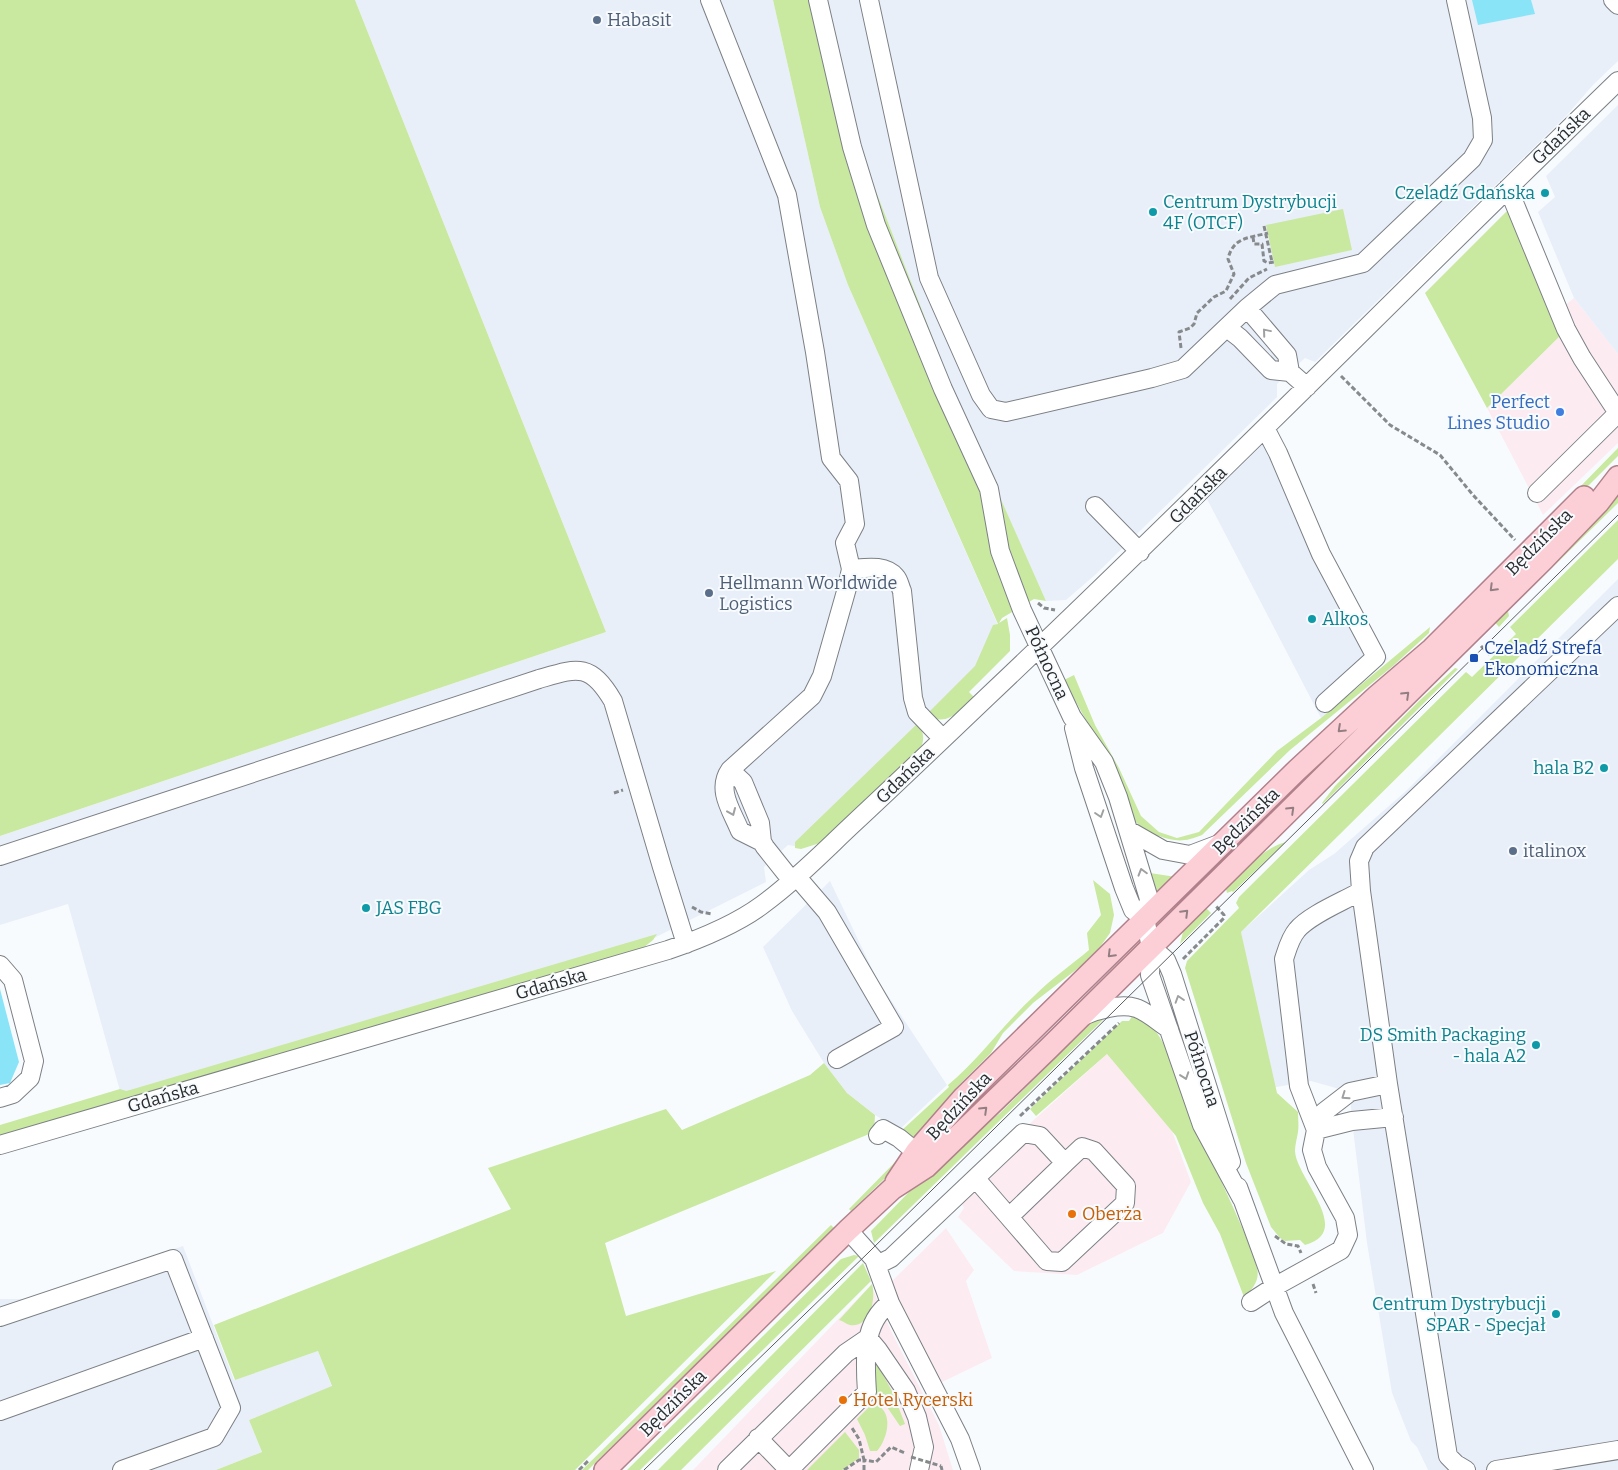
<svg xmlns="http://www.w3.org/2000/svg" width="1618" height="1470" viewBox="0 0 1618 1470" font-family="Bitter,serif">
	<rect width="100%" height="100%" fill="#f8fbfe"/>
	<!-- commercial -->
	<path fill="#fcecf1" d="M 1574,298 L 1618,354 L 1618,443 L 1543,515 L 1487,408 L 1562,334 L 1564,306 Z
		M 1107,1054 L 1172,1131 L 1191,1182 L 1163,1233 L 1077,1275 L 1014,1271 L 958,1217 L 964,1208 L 955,1191 Z
		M 946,1228 L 974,1270 L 966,1281 L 992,1358 L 938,1384 L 891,1282 Z
		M 871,1285 L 892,1333 L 939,1425 L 953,1470 L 693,1470 Z"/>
	<!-- built -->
	<path fill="#e8eff9" d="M 355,0 L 773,0 L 820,207 L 848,285 L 998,625 L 980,666 L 799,847 L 788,845 L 764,867 L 766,882 L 654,938 L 122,1098 L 68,904 L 0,925 L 0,836 L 606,632 Z
		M 826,0 L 1618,0 L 1618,61 L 1593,85 L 1566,116 L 1315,362 L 1305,358 L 1277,384 L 1277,397 L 1095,575 L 1066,600 L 1046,601 L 956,399 L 865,163 Z
		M 1618,105 L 1618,354 L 1574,298 L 1538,212 L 1555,197 L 1546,176 Z
		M 1275,432 L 1325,546 L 1388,659 L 1321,718 L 1207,499 Z
		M 1618,579 L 1618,1470 L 1428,1470 L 1417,1447 L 1411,1441 L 1392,1393 L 1367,1243 L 1352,1121 L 1350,1092 L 1311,1081 L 1271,1088 L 1241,932 L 1309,870 L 1334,854 L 1406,791 Z
		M 830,881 L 877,979 L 947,1085 L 899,1130 L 875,1115 L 847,1093 L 824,1063 L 792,1011 L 763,947 Z
		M 183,1246 L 234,1380 L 318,1351 L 332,1387 L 249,1420 L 262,1452 L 216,1470 L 0,1470 L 0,1299 L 28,1299 Z"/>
	<!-- green -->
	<path fill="#c9e8a0" d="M 0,0 L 355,0 L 606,632 L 0,836 Z
		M 773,0 L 826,0 L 865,163 L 956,398 L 1046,601 L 1034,599 L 1002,618 L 999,623 L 1007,618 L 1010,635 L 1010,651 L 969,692 L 974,697 C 960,710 946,729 927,714 L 975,666 L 993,625 L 998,624 L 848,285 L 820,207 Z
		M 1510,208 L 1562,334 L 1487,408 L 1425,293 Z
		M 1343,209 L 1352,250 L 1275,267 L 1266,225 Z
		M 1618,448 L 1618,456 L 1535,539 L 1532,536 Z
		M 1618,495 L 1618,503 L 1508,611 L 1509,616 L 1499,627 L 1492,619 Z
		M 1618,520 L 1618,559 L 1241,932 L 1277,1093 L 1298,1112 C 1298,1119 1299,1125 1298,1132 C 1297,1138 1295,1145 1295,1151 C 1296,1178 1355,1232 1305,1245 L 1300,1240 L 1285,1241 L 1280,1238 L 1271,1227 L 1246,1163 L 1185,968 L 1187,961 L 1239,908 L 1236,903 L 1239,897 L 1466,672 L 1472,677 L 1516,634 L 1510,627 Z
		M 1430,627 L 1429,633 L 1393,666 L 1290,750 L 1202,835 C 1185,842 1176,842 1159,836 L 1156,840 L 1142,829 L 1131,816 L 1099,744 L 1064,680 L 1074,675 L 1095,725 L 1119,768 L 1141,816 L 1159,832 L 1177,838 L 1199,832 L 1277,751 L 1321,718 Z
		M 1455,668 L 1458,669 L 1323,804 L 1322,803 L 1335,786 L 1419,701 Z
		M 918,723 C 924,733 925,739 920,750 L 820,843 L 801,849 L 795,848 L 795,842 Z
		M 1286,842 L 1233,892 L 1232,891 L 1227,893 L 1226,889 C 1242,871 1263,848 1286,842 Z
		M 1150,873 L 1176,877 L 1163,890 L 1157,892 Z
		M 1093,880 L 1110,894 L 1114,915 L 1110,933 L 1100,947 L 1081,966 L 1033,1003 L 1003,1033 L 991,1053 L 960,1084 L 913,1139 L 901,1131 L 949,1087 L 948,1085 C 979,1059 1003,1025 1033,997 C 1050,980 1071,965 1089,950 L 1087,933 L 1101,915 Z
		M 1203,905 L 1211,913 L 1180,944 L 1184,928 Z
		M 657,934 L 653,940 L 643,948 L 0,1137 L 0,1125 L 120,1089 L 126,1091 L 130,1090 Z
		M 1108,1015 L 874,1243 L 871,1231 L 912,1189 L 952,1151 L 1000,1113 L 1091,1023 L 1100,1016 Z
		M 1133,1015 C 1142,1019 1151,1024 1157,1033 C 1177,1063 1186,1101 1200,1134 C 1214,1167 1230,1199 1244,1232 C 1248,1243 1254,1256 1257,1268 C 1260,1280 1253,1289 1244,1297 L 1220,1234 L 1203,1203 L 1176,1136 L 1107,1054 L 1036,1116 L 1030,1109 L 1122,1021 L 1129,1021 Z
		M 824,1063 L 847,1093 L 875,1115 L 874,1132 L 605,1243 L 626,1316 L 776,1271 L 575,1470 L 216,1470 L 262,1452 L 249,1420 L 332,1386 L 318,1351 L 235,1380 L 214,1325 L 511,1209 L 488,1168 L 666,1109 L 682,1130 L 810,1075 Z
		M 901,1156 L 904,1160 L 851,1211 L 849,1209 Z
		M 831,1225 L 834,1228 L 588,1470 L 582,1470 Z
		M 854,1255 L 859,1256 L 640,1470 L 627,1470 L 841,1259 Z
		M 863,1263 L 871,1281 L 681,1470 L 658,1470 Z
		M 872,1284 C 876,1298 871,1328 850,1325 C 846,1324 843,1321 839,1320 Z
		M 875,1360 L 893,1393 L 905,1424 L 900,1426 L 887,1407 L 874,1400 L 876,1372 Z
		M 871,1405 C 874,1405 877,1405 879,1406 C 894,1416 886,1441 877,1451 L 870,1451 L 865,1435 L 857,1419 Z
		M 845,1432 L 859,1450 L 859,1458 L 842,1470 L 807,1470 Z"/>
	<!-- water -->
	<path fill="#8ae4f8" d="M 1472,0 L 1531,0 L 1535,14 L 1478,25 Z
		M 0,989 L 19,1062 L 10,1083 L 0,1085 Z"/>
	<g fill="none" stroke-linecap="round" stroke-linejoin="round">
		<!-- minor casing -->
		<g stroke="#7c8085" stroke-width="20">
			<path id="minor" d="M 710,0 L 787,195 L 815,352 L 831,458 L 849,481 L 855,524 L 845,543 L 851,569 L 847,588 L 822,676 L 812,696 L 730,770 C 716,790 732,811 740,831 L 762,842
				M 818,0 L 852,147 L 876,225 L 943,389 L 989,489 L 1000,551 L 1022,610 L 1072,717 L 1104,762 L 1118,797 L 1149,899 L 1145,919 L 1151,947 L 1150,975 L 1202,1125 L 1242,1199
				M 869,0 L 929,278 L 981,395 L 991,409 L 1006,412 L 1152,378 L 1183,369 L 1247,308 L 1275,285 L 1363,263 L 1472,159 L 1483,140 L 1482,118 L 1456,0
				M 1613,0 L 1618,5
				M 1508,188 L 1566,329 L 1582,358 L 1618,413
				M 1247,308 L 1287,355 L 1290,372
				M 1227,328 L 1240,338 L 1271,370 L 1290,372 L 1307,387
				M 1265,428 L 1278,453 L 1321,554 L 1376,657 L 1325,703
				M 1537,493 L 1618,413
				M 1095,506 L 1140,552
				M 851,569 C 865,568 885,564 896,577 C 899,580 900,587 902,591 L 913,698 L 917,712 L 943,739
				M 1074,728 L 1084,768 L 1124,888 L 1133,910 L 1145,919
				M 730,770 L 743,782 L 760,823 L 762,842 L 765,847 L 792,881
				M 1128,830 L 1163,850 L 1190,855 L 1219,844
				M 0,856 L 539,679 C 577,668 590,662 613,701 L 662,867 L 686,944
				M 797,877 L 827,912 L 894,1027 L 837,1059
				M 1361,891 L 1388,1084 L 1448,1456 L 1456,1464 L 1466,1470
				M 1151,947 L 1166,960 L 1172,974 L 1231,1162
				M 0,965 L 13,980 L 34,1061 L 30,1078 L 13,1094 L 0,1098
				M 1083,1016 C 1096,1010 1121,1003 1136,1008 C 1146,1011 1160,1023 1169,1029
				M 1316,1130 L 1299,1086 L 1284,959 C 1287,950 1290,938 1297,930 C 1309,915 1344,901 1361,891 L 1359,861 L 1365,847 L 1618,606
				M 1316,1130 L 1352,1121 L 1394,1117
				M 878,1135 L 883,1129 L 899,1138 L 916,1152
				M 0,1145 L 668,950 C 700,939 735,925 762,905 C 795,881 824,851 854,823 C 898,782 942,740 986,698 C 1200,496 1406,286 1618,81
				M 976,1179 L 1009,1217 L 1065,1163
				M 1238,1187 L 1284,1313 L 1364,1470
				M 848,1230 L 874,1259 L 890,1303 L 960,1439 L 971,1470
				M 877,1265 L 891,1258 L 1023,1133 L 1040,1136 L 1065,1163 L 1082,1147 L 1094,1151 L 1126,1186 L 1125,1203 L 1062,1262 L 1047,1261 L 1009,1217
				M 1251,1302 L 1274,1287 L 1341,1250 L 1348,1235 L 1345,1218 L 1317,1167 L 1312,1150 L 1316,1130 L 1324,1112 L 1350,1092 L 1388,1084
				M 0,1317 L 173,1259 L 231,1408 L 214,1437 L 122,1470
				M 868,1338 L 878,1350 L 906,1391 L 917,1417 L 924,1447 L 919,1470
				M 0,1411 L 204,1338
				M 758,1438 L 789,1470
				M 727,1470 L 846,1353 L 868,1338
				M 789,1470 L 867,1392 C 865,1362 862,1323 890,1303
				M 1496,1470 L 1618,1450"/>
		</g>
		<!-- major casing -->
		<g stroke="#b1818b" stroke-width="24">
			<path id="major" d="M 896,1182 L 916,1152 L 964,1097 L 1297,770 L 1377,696 L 1432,649 L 1584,497
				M 605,1470 L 848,1230 L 892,1189 L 926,1167 L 1048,1049 L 1544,559 L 1598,503 L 1618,477"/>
		</g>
		<!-- path -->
		<path stroke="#878a8c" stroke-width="3" stroke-dasharray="5 2.5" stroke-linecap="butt" d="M 1264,226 L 1272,262
			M 1253,237 L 1254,244 L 1262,244 L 1264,261 L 1268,263 L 1274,262
			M 1230,299 L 1249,278 L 1267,269
			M 1181,348 L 1179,332 L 1190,328 L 1194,324 L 1197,313 L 1214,297 L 1226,291 L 1234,274 L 1228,259 C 1233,237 1249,238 1268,233
			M 1341,376 L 1390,425 L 1440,455 L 1473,495 L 1515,540
			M 1038,603 L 1044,608 L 1055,610
			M 1481,646 L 1490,655
			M 614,793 L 623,790
			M 692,907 L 701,912 L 712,914
			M 1183,959 L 1224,918 L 1224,915 L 1216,906
			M 1020,1116 L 1119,1023
			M 1275,1236 L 1286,1244 L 1298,1246 L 1301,1253
			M 1313,1284 L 1316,1293
			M 941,1466 L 942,1470
			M 579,1470 L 588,1461
			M 844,1470 L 859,1460 L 864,1460 L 859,1439 L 852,1428
			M 864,1470 L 864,1460 L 876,1462 L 891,1447 L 905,1453"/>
		<!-- minor -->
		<use href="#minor" stroke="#fff" stroke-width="18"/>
		<!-- major -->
		<use href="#major" stroke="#fccfd7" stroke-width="21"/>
		<!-- tram -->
		<path stroke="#5b5d5f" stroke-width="1" d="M 644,1470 L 869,1252 L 1618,515"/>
		<!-- path-bridge -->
		<path stroke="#878a8c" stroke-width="3" stroke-dasharray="5 2.5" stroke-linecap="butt" d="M 911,1457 L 941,1466"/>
	</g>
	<!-- one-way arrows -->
	<defs><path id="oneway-chevron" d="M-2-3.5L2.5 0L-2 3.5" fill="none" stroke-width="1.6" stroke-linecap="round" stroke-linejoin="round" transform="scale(1.25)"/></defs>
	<g stroke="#9fa0a1">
		<use href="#oneway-chevron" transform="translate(1266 332) rotate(-130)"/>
		<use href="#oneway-chevron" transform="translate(732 812) rotate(67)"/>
		<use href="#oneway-chevron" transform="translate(1100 814) rotate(72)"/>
		<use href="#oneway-chevron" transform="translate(1142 872) rotate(-106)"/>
		<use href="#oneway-chevron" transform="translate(1179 999) rotate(-108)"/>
		<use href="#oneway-chevron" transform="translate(1185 1076) rotate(71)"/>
		<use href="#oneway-chevron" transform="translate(1345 1096) rotate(145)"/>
	</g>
	<g stroke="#937e82">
		<use href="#oneway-chevron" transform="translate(1493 588) rotate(135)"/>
		<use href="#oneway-chevron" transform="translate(1406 695) rotate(-44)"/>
		<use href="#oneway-chevron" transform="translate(1341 729) rotate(137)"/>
		<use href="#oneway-chevron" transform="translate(1291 810) rotate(-44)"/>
		<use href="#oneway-chevron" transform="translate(1185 913) rotate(-45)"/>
		<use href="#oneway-chevron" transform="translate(1111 954) rotate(135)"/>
		<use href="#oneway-chevron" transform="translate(984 1110) rotate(-44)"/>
	</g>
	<!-- markers -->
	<g fill="#5c6f8a" stroke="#f8fbfe" stroke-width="2">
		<circle cx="597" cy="20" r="5"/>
		<circle cx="709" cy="593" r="5"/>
		<circle cx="1513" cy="851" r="5"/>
	</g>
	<g fill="#0f9aa8" stroke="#f8fbfe" stroke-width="2">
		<circle cx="1545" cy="193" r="5"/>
		<circle cx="1153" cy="212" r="5"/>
		<circle cx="1312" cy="619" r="5"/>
		<circle cx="1604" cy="768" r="5"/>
		<circle cx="366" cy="908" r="5"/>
		<circle cx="1536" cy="1045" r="5"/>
		<circle cx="1556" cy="1314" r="5"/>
	</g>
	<circle fill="#3f7fe0" stroke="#f8fbfe" stroke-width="2" cx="1560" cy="412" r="5"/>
	<rect fill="#1a4fb4" stroke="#f8fbfe" stroke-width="2" x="1469" y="653" width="10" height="10" rx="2.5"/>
	<g fill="#e8710a" stroke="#f8fbfe" stroke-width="2">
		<circle cx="1072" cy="1214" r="5"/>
		<circle cx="843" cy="1400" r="5"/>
	</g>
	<g text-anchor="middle" stroke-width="4" stroke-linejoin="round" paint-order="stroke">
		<!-- service labels -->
		<g font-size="18" fill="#4e5e75" stroke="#f8fbfe" text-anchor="start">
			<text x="607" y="26">Habasit</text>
			<text x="719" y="589">Hellmann Worldwide<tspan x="719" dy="21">Logistics</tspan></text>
			<text x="1523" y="857">italinox</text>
		</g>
		<!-- street labels -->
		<g font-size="18" fill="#2a2c2e" stroke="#f8fbfe">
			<text transform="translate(1561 136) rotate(-44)" y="6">Gdańska</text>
			<text transform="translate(1198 495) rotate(-45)" y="6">Gdańska</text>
			<text transform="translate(1539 542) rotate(-45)" y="6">Będzińska</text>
			<text transform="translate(1047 663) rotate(65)" y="6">Północna</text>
			<text transform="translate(905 775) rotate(-44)" y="6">Gdańska</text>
			<text transform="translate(1246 821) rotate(-45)" y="6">Będzińska</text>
			<text transform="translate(551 984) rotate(-16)" y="6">Gdańska</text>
			<text transform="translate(1202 1069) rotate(72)" y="6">Północna</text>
			<text transform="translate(163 1097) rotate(-16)" y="6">Gdańska</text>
			<text transform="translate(959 1106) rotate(-47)" y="6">Będzińska</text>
			<text transform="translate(673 1403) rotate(-45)" y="6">Będzińska</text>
		</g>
		<!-- culture labels -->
		<g font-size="18" fill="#0d838f" stroke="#f8fbfe" text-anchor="end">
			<text x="1535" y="199">Czeladź Gdańska</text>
			<text x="1163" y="208" text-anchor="start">Centrum Dystrybucji<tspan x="1163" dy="21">4F (OTCF)</tspan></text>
			<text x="1322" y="625" text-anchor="start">Alkos</text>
			<text x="1594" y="774">hala B2</text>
			<text x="376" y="914" text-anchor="start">JAS FBG</text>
			<text x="1526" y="1041">DS Smith Packaging<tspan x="1526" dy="21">- hala A2</tspan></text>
			<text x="1546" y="1310">Centrum Dystrybucji<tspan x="1546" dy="21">SPAR - Specjał</tspan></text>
		</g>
		<!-- shop labels -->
		<g font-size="18" fill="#366cbe" stroke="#f8fbfe" text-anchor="end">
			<text x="1550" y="408">Perfect<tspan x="1550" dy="21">Lines Studio</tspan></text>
		</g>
		<!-- transit labels -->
		<g font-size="18" fill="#164399" stroke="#f8fbfe" text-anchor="start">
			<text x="1484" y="654">Czeladź Strefa<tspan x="1484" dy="21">Ekonomiczna</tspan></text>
		</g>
		<!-- food labels -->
		<g font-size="18" fill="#c56008" stroke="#f8fbfe" text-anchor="start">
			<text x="1082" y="1220">Oberża</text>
			<text x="853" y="1406">Hotel Rycerski</text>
		</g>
	</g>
</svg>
